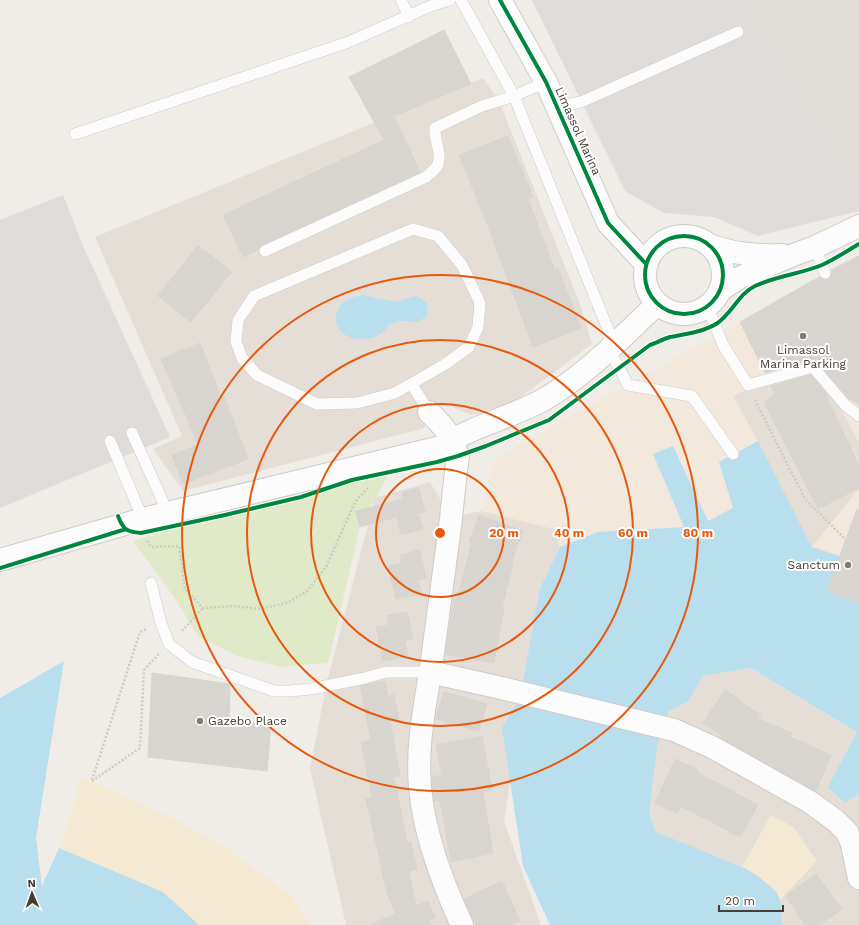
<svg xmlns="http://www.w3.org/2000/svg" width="859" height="925" viewBox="0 0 859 925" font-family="'Work Sans',sans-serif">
	<rect width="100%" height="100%" fill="#f0ede9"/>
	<!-- residential -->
	<path fill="#e4ded6" d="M 483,78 L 499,101 L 580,304 L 592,344 L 510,405 L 471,415 L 443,403 L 425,415 L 425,428 L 183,491 L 153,449 L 182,436 L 95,237 Z
		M 795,368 L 823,375 L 859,442 L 859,489 L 812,547 L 733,396 Z
		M 430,482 L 451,517 L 482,511 L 554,529 L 560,547 L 540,588 L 504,821 L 541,925 L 346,925 L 310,769 L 326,686 L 375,498 Z
		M 751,668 L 857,732 L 829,787 L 845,803 L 859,794 L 859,925 L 782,925 L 780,900 L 656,832 L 649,813 L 658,742 L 669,711 L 688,702 L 703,676 Z"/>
	<!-- commercial -->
	<path fill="#f3e8dc" d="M 859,257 L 859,442 L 823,376 L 795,368 L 733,396 L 758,441 L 719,462 L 733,508 L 707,521 L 673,446 L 653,454 L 684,527 L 598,532 L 560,547 L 554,529 L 482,511 L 496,457 Z
		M 859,489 L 859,601 L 812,547 Z"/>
	<!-- industrial -->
	<path fill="#e0dcd7" d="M 735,0 L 859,0 L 859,196 Z"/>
	<!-- green -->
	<path fill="#e0eac9" d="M 396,461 L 360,527 L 328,663 L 282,667 L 240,657 L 199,637 L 176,600 L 133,541 Z"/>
	<!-- sand -->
	<path fill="#f4ead4" d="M 82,777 L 165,814 L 224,846 L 291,895 L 311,925 L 199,925 L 163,892 L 59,848 Z
		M 771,815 L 793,827 L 817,861 L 780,900 L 776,891 L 755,874 L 742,867 Z"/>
	<!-- parking -->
	<path fill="#dfdcd9" d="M 532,0 L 736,0 L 859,196 L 859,211 L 758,236 L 714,217 L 664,213 L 625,191 Z
		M 63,195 L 81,241 L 170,437 L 0,508 L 0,220 Z"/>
	<!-- water -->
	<path fill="#b9deee" d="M 363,295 L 395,302 L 416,296 L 427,303 L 427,316 L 418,322 C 409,321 399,319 391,324 C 387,327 384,332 380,334 C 372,339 358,341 350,337 C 335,332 331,314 343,303 C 348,297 356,297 363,295 Z
		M 758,441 L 812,547 L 840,556 L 859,597 L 859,794 L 845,803 L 828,787 L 857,732 L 751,668 L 703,676 L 688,702 L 669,711 L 658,742 L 649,813 L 656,832 L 742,867 C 754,874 776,886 780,900 C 782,907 781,917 782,925 L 550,925 L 523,866 L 502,728 L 516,706 L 524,676 L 540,588 L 560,547 L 598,532 L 684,527 L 653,454 L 673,446 L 708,521 L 733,508 L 719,462 Z
		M 64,661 L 36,838 L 42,886 L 59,848 L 163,892 L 199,925 L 0,925 L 0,698 Z"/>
	<!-- building -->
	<path fill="#d8d4d0" stroke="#d8d4cf" d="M 444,30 L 471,84 L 394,116 L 420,172 L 262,245 L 258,250 L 243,257 L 223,215 L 384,140 L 349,77 Z
		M 508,136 L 533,197 L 528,199 L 555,270 L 558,268 L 581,328 L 533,347 L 486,221 L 459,155 Z
		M 198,245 L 232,272 L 191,322 L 158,296 Z
		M 859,256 L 859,405 L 848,398 L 815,360 L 811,360 L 765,373 L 740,322 L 819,277 L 824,280 L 828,279 L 832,274 L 831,270 Z
		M 200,343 L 221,397 L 224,396 L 248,459 L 183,484 L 172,455 L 198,445 L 182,406 L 181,406 L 161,359 Z
		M 811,375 L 824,391 L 859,466 L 859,488 L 818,509 L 764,402 L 775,394 L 771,386 Z
		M 419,488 L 425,512 L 418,513 L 423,529 L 401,535 L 397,517 L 360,527 L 356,511 L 404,499 L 402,492 Z
		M 857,509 L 859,510 L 859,603 L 827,591 Z
		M 479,515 L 523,531 L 511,563 L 513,564 L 502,607 L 504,608 L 494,663 L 445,654 L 454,599 L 457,599 L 472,542 L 469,542 Z
		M 420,550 L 426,578 L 418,580 L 421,594 L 396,599 L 388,566 L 402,563 L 400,555 Z
		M 407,612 L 413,639 L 405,641 L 408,656 L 383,661 L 376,627 L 389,625 L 387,616 Z
		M 152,673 L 230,684 L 229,718 L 271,725 L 267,771 L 148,757 Z
		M 385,681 L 388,696 L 394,695 L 399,719 L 390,721 L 400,776 L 394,777 L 407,842 L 411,842 L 417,869 L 409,871 L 416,906 L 428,901 L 435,918 L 429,920 L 432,925 L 371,924 L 396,914 L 387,893 L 366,799 L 372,798 L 361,742 L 371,740 L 360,686 Z
		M 725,690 L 742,701 L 741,702 L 761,715 L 758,719 L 792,733 L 790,737 L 831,755 L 816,791 L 732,744 L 722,738 L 723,736 L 703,723 Z
		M 444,692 L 487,704 L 479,731 L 436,719 Z
		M 482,736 L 492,790 L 483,792 L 493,853 L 451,862 L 440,800 L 434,801 L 432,777 L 442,775 L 436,745 Z
		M 675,759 L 698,770 L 697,772 L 758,805 L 740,837 L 681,806 L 677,813 L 655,803 Z
		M 816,874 L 842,909 L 820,925 L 806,925 L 785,896 Z
		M 502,881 L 520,921 L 511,925 L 476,925 L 464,899 Z"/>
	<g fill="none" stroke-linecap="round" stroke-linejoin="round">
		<!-- lane casing -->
		<g stroke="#cecbc7" stroke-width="12">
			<path id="lane" d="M 401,0 L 409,17
				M 461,0 L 514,96 L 609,332 L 609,349 L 628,385 L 692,396 L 733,454
				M 556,107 L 581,102 L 738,32
				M 75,134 L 346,43 L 433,5 L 450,0
				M 413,229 L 438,236 L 462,265 L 480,303 L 478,327 L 469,347 L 444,365 L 395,393 L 357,403 L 317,404 L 257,375 L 242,358 L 236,342 L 238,320 L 254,296 Z
				M 815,247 L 825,273
				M 265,251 L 426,177 C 429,174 433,171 436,168 C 444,157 434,141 435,128 L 482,106 L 514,96 L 546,82
				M 708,307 L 723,345 L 748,385 L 813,367 L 846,406 L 859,416
				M 412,385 L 429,412
				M 132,433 L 164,504
				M 110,441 L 143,519
				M 151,583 L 161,623 L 169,644 L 192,662 L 274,691 L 290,691 L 311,689 L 365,678 L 386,672 L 430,672"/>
		</g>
		<!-- street casing -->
		<g stroke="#cecbc7" stroke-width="24">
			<path id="street" d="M 500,0 L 546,82 L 608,223 L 646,264
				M645 275a39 39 0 1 1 78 0a39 39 0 1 1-78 0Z
				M 709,245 C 735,254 755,256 782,255
				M 720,290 L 739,278 L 793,255 L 815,247 L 859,226
				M 429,412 C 445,427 451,436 458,456 C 455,477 453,498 451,519 C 445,566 438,613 432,660 C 426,702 416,744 420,787 C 424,835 442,882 462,925
				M 0,560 L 143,519 L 441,447 C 472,426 510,418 543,400 C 586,375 621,338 657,304
				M 430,672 L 497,687 L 674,730 L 712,747 L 810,802 L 836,821 L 847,832 L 852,844 L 859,878"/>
		</g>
		<!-- path -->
		<path stroke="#cecbc7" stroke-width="2.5" stroke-dasharray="2 2" stroke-linecap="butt" d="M 755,400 L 805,499 L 846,540
			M 147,541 L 151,547 L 179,546 L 185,589 L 203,608 L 234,606 L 261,609 L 289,602 L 307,591 L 326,567 L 355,502 L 368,488
			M 182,631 L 203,608
			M 92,780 L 140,632 L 146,629
			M 92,781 L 140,748 L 144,670 L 159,654"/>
		<!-- lane -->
		<use href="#lane" stroke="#fdfcfc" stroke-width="11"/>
		<!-- street -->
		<use href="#street" stroke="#fdfcfc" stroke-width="22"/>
		<!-- cycleway casing -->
		<g stroke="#fff" stroke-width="6">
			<path id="cycleway" d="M 500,0 L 546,82 L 608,223 L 646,264
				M645 275a39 39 0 1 1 78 0a39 39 0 1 1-78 0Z
				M 118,516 C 123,529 126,532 141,533 L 225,515 L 301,497 L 352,480 L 437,462 L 458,456 L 486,446 L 549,420 L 650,345 C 656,343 663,339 670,337 C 685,334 703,332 716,324 C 732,314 738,294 755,286 C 776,276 800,274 822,265 C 835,259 847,251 859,244
				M 0,568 L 126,529"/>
		</g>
		<!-- cycleway -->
		<use href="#cycleway" stroke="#00873e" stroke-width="4"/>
	</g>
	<!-- distance rings -->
	<g fill="none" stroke="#e8590c" stroke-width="2">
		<circle cx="440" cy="533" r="64"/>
		<circle cx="440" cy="533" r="129"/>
		<circle cx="440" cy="533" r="193"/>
		<circle cx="440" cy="533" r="258"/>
	</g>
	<!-- markers -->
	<g fill="#827b74" stroke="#fff" stroke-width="1.5">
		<circle cx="803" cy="336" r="4"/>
		<circle cx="848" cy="565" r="4"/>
		<circle cx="200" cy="721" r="4"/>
	</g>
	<g text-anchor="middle" stroke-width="4" stroke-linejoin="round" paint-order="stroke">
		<!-- street labels -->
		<g font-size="12" fill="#463e35" stroke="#fff">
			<text transform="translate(578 131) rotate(66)" y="4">Limassol Marina</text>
		</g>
		<!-- poi labels -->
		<g font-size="12" fill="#463e35" stroke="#fff">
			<text x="803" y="354">Limassol<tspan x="803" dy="14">Marina Parking</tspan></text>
			<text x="840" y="569" text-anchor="end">Sanctum</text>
			<text x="208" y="725" text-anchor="start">Gazebo Place</text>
		</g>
	</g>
	<circle cx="440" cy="533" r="6" fill="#e8590c" stroke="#fff" stroke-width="2"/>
	<g font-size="12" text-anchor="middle" font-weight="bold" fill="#e8590c" stroke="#fff" stroke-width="4" stroke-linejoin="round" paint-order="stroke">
		<text x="504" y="537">20 m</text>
		<text x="569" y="537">40 m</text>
		<text x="633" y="537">60 m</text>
		<text x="698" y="537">80 m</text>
	</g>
	<!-- north arrow -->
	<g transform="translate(32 893) rotate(358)" stroke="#ffffff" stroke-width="3" paint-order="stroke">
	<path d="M0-3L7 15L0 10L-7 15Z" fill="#463e35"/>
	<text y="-6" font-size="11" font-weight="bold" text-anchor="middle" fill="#463e35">N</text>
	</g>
	<!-- scale -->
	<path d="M719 905v6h64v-6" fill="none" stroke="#463e35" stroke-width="2"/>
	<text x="725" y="905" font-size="12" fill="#463e35" stroke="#ffffff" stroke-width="3" paint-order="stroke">20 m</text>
</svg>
